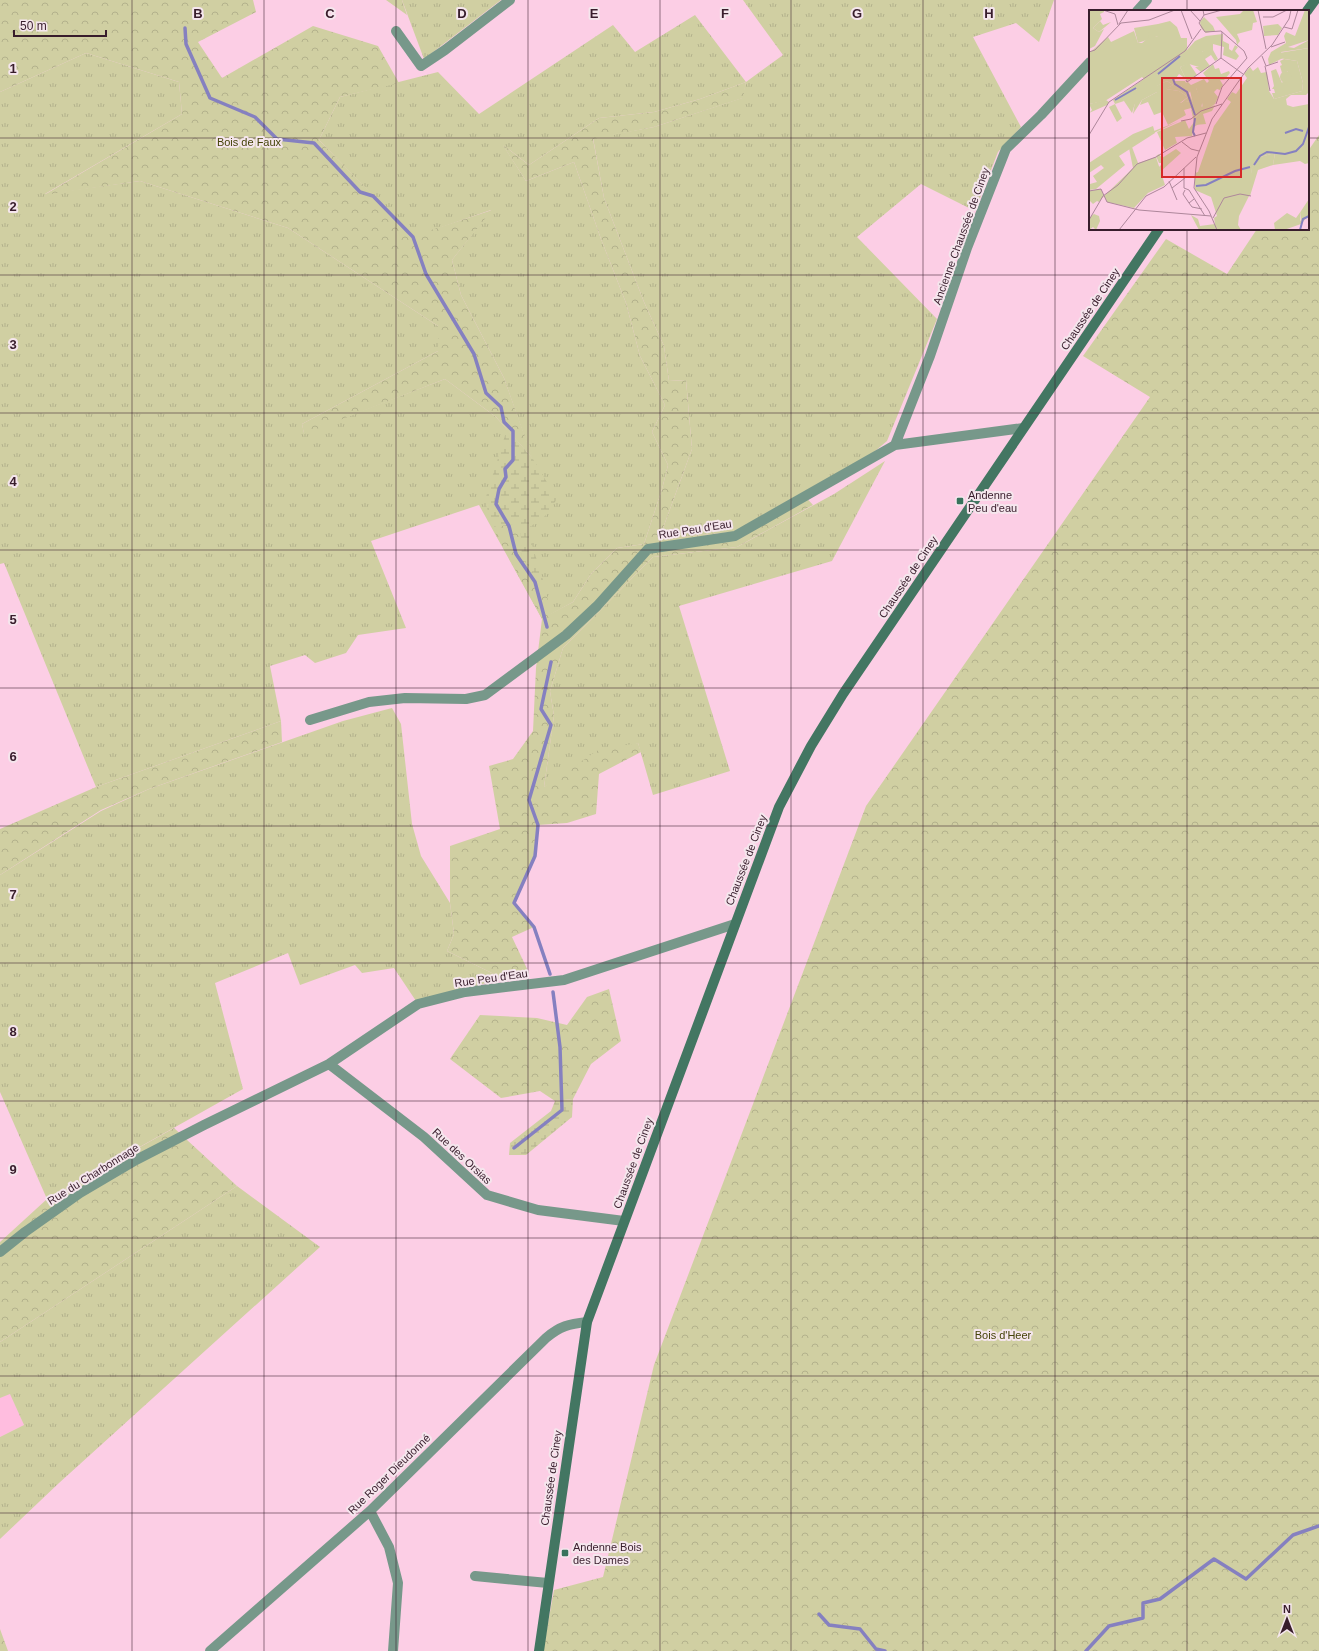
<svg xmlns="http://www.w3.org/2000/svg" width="1319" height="1651" viewBox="0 0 1319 1651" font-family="Helvetica,sans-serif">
	<defs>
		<pattern id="grass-tufts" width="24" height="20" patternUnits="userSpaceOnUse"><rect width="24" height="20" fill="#d0cfa2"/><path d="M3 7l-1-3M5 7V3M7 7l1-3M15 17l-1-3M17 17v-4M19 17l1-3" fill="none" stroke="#b3b18c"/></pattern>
		<pattern id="forest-crowns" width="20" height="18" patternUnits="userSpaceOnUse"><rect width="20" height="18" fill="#d0cfa2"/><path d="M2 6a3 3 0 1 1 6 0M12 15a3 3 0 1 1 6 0" fill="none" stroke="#b3b18c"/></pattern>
		<pattern id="wetland-marsh" width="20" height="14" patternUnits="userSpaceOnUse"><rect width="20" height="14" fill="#d0cfa2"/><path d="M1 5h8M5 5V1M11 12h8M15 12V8" fill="none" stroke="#b3b18c"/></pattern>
	</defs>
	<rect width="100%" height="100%" fill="#fccee5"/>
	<!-- built -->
	<path fill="#ffbddf" d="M 10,1393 L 24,1425 L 0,1437 L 0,1398 Z"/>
	<!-- grass -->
	<path fill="url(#grass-tufts)" d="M 402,0 L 501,0 L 424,59 Z
		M 743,0 L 1054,0 L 1039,42 L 1016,23 L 973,37 L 1021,127 L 998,152 L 975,211 L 921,184 L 857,237 L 937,319 L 887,441 L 874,452 L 733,532 L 659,539 L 692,449 L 686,380 L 669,381 L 664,346 L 644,302 L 604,198 L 593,138 L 654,127 L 742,98 L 746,82 L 700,99 L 654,112 L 599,118 L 529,165 L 503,145 L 526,181 L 574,162 L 601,239 L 626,303 L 640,356 L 665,405 L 652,432 L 668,465 L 662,489 L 644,544 L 617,548 L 591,574 L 573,602 L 542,619 L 479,505 L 371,541 L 406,628 L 358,635 L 346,653 L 315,663 L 305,655 L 270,666 L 281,721 L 96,787 L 4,563 L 0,564 L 0,92 L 86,53 L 179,82 L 182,114 L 45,194 L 140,181 L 288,228 L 438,326 L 438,351 L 302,424 L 304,433 L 445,379 L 496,417 L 532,458 L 504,378 L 461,295 L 452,260 L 491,210 L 413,237 L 319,140 L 340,97 L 438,72 L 479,114 L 613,25 L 635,52 L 695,15 L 746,82 L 783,55 Z
		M 885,461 L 832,561 L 679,606 L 730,771 L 653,795 L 638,743 L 544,787 L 554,716 L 550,691 L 563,648 L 653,557 L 737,547 L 834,494 Z
		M 392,708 L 401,724 L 412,824 L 421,856 L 450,903 L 454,934 L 447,951 L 502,978 L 418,1004 L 394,968 L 362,973 L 355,965 L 300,985 L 288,953 L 215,983 L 243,1089 L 47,1199 L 0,1092 L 0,875 L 101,811 L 149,789 L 343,721 Z
		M 237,1186 L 320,1247 L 59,1483 L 0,1539 L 0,1437 L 24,1425 L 10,1394 L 0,1398 L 0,1342 Z"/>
	<!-- forest -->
	<path fill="url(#forest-crowns)" d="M 0,0 L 253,0 L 256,12 L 198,42 L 222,78 L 313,26 L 378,46 L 399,83 L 340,97 L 319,140 L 413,236 L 492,210 L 452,260 L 461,295 L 504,378 L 533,459 L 496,417 L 445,379 L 304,434 L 302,424 L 438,351 L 438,326 L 288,228 L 140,181 L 44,195 L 182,114 L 179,82 L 86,53 L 0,92 Z
		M 386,0 L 402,0 L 407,15 Z
		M 746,82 L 743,98 L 654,127 L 593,139 L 604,198 L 644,302 L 664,346 L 669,381 L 686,380 L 692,449 L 659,539 L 733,532 L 802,493 L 813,505 L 737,547 L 653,557 L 563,648 L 550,691 L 554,716 L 544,787 L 598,750 L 638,743 L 641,752 L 599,774 L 596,814 L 567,823 L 538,825 L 535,856 L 514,903 L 534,927 L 512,937 L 529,973 L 502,978 L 447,951 L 454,934 L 450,903 L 450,846 L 500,829 L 489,766 L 513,759 L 533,731 L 536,668 L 542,619 L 492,527 L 520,523 L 522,558 L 546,589 L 550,614 L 573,602 L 591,574 L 617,548 L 644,544 L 662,489 L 668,465 L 652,432 L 665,405 L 640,356 L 626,303 L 601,239 L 574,162 L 526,181 L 502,144 L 529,165 L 599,118 L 654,112 L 700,99 Z
		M 1319,135 L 1319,1651 L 543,1651 L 554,1590 L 603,1577 L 654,1365 L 866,806 L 1150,397 L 1083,356 L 1166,239 L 1227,274 L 1257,229 L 1308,229 L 1308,151 Z
		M 281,721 L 282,742 L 149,789 L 101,810 L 0,875 L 0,829 L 96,787 Z
		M 609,989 L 621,1041 L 591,1064 L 573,1099 L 555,1101 L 540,1091 L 501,1098 L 450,1059 L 480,1015 L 537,1018 L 567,1025 L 587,997 Z
		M 174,1128 L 237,1186 L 0,1342 L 0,1242 L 47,1199 Z
		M 0,1629 L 8,1651 L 0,1651 Z"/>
	<!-- wetland -->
	<path fill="url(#wetland-marsh)" d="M 507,429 L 533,459 L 557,499 L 545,516 L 527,529 L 546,589 L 522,558 L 520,523 L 492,527 L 485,500 Z
		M 573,1099 L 572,1117 L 526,1155 L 509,1155 L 510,1143 L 551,1111 L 555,1101 Z"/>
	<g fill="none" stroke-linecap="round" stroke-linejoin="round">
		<!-- stream -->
		<path stroke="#8580c0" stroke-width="3.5" d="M 185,28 L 186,44 L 210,98 L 255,117 L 277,139 L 314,143 L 360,192 L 373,196 L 413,237 L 426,274 L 474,354 L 486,393 L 501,407 L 504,422 L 513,431 L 513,460 L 505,469 L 506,477 L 499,489 L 496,504 L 509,526 L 516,554 L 535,582 L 547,627
			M 550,974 L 534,927 L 514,903 L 535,856 L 538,825 L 529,800 L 551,725 L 541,709 L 551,662
			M 514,1148 L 562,1110 L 560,1047 L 553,992
			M 819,1614 L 829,1625 L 860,1629 L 876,1649 L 885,1651
			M 1086,1651 L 1109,1626 L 1143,1618 L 1143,1603 L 1160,1599 L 1214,1559 L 1246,1579 L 1293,1535 L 1319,1526"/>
		<!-- street -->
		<path stroke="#77988a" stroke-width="10" d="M 1137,11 L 1147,0
			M 396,31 L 421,66 L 445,50 L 510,0
			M 895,445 L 930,356 L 967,248 L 1006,149 L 1041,115 L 1090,62
			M 310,720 L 369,702 L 405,698 L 466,699 L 485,695 L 566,635 L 597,606 L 648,549 L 735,536 L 895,445 L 1023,428
			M 329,1064 L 424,1137 L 487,1195 L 538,1210 L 624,1221
			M 0,1252 L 25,1232 L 80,1193 L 136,1160 L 204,1125 L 329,1064 L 418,1004 L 465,992 L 564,980 L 735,924
			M 370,1511 L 389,1547 L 398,1583 L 393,1651
			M 475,1576 L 548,1583
			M 210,1651 L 370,1511 L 546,1338 C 560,1326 569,1324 587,1322"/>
		<!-- secondary -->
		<path stroke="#437662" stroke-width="10" d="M 1307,11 L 1315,0
			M 539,1651 L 587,1322 L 779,807 L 811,746 L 843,694 L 1159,229"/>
	</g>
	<!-- grid -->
	<path fill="none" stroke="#381d2c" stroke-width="1" stroke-opacity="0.55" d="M 132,0 L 132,1651M 264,0 L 264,1651M 396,0 L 396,1651M 528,0 L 528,1651M 660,0 L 660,1651M 791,0 L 791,1651M 923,0 L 923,1651M 1055,0 L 1055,1651M 1187,0 L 1187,11M 0,138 L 1090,138M 1308,138 L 1319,138M 1187,229 L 1187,1651M 0,275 L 1319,275M 0,413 L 1319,413M 0,550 L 1319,550M 0,688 L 1319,688M 0,826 L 1319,826M 0,963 L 1319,963M 0,1101 L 1319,1101M 0,1238 L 1319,1238M 0,1376 L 1319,1376M 0,1513 L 1319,1513"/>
	<!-- markers -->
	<g fill="#37735c" stroke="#f5e6ed" stroke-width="1.5">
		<rect x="956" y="497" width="8" height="8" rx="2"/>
		<rect x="561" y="1549" width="8" height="8" rx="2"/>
	</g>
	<g text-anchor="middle" stroke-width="4" stroke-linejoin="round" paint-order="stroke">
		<!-- park labels -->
		<g font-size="11" fill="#454308" stroke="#f5e6ed">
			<text x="249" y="146">Bois de Faux</text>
			<text x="1003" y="1339">Bois d'Heer</text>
		</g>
		<!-- street labels -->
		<g font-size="11" fill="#381d2c" stroke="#f5e6ed">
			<text transform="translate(961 236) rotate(-70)" y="4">Ancienne Chaussée de Ciney</text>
			<text transform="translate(1090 309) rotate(-56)" y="4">Chaussée de Ciney</text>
			<text transform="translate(695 529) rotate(-9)" y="4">Rue Peu d'Eau</text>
			<text transform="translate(908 577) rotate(-56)" y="4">Chaussée de Ciney</text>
			<text transform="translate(746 860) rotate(-69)" y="4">Chaussée de Ciney</text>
			<text transform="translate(491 978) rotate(-8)" y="4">Rue Peu d'Eau</text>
			<text transform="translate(462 1156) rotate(43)" y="4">Rue des Orsias</text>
			<text transform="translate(633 1163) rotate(-70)" y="4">Chaussée de Ciney</text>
			<text transform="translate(93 1174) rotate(-32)" y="4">Rue du Charbonnage</text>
			<text transform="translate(389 1474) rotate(-44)" y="4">Rue Roger Dieudonné</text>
			<text transform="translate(551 1478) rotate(-82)" y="4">Chaussée de Ciney</text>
		</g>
		<!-- poi labels -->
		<g font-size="11" fill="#381d2c" stroke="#f5e6ed" text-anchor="start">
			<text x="968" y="499">Andenne<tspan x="968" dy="13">Peu d'eau</tspan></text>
			<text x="573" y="1551">Andenne Bois<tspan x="573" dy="13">des Dames</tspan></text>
		</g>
	</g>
	<!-- overview -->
	<g transform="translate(1089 10)">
		<rect width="220" height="220" fill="#fccee5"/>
		<path d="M 216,0 L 220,0 L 220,30 L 199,37 L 205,38 L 220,30 L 220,38 L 192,42 L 194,48 L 180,55 L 179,49 L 182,42 L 197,33 L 195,26 L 197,22 L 206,26 ZM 11,11 L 14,15 L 22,12 L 10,22 L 4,18 ZM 69,14 L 69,26 L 49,33 L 45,18 ZM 189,14 L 193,18 L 189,25 L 175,26 L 174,16 ZM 117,39 L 124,40 L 129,49 L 126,51 L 122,45 L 116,49 L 121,56 L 112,62 L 106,57 L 110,57 L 113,42 ZM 195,49 L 208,51 L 214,73 L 213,81 L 185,89 L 183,83 L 186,83 L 185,79 L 183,79 L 185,76 L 182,61 L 187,59 L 193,73 L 199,61 L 193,63 L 191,56 L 193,55 L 191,51 ZM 100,53 L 108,65 L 98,71 L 91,57 ZM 124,54 L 126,59 L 130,58 L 132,64 L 140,61 L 141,63 L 135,70 L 131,70 L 134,75 L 131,80 L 128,79 L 125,82 L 129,87 L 126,94 L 117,100 L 112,100 L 114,95 L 108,76 L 117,73 L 104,78 L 107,78 L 113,92 L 112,100 L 105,105 L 102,98 L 95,100 L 97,105 L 79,115 L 73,102 L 65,105 L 59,92 L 51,95 L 53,90 L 68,82 L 67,76 L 78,71 L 84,75 L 77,79 L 90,81 L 99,87 L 91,93 L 100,91 L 104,94 L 101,81 L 98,82 L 92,76 L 93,74 L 99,72 L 102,75 L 115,69 L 118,73 L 120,71 L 114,63 ZM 46,79 L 50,81 L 43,103 L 33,88 ZM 17,90 L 20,92 L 18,95 L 0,103 L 3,100 L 0,94 ZM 126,95 L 123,101 L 114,104 L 117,114 L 106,115 L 107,107 L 112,101 ZM 96,110 L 103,126 L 86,127 L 88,133 L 76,140 L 68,122 ZM 64,116 L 66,123 L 30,146 L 36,155 L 7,179 L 0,180 L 1,174 L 8,172 L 4,166 L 15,158 L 12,155 L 0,163 L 0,153 L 44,124 ZM 87,139 L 92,143 L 71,162 L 70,157 L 74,153 L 70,153 L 67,146 L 70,144 L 73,148 ZM 186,143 L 184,155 L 169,160 L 161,186 L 158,186 L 163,158 L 171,147 ZM 220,189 L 220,205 L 212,212 L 212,201 Z" fill="#d0cfa2"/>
		<path d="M 0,0 L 15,0 L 15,2 L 11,4 L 13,9 L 4,18 L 10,22 L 15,19 L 6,36 L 0,39 ZM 155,0 L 164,0 L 168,12 L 164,13 L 163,20 L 148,24 L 151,31 L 148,35 L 147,30 L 127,7 L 151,4 ZM 81,11 L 88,17 L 92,28 L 98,28 L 98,40 L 106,31 L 117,26 L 134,24 L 134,31 L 140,34 L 140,39 L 143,41 L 146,35 L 149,37 L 146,41 L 150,46 L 147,50 L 134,45 L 135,37 L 124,34 L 124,44 L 117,40 L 113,42 L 116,45 L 115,54 L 110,57 L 100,54 L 91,57 L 97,69 L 90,64 L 85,71 L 96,71 L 97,73 L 92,76 L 98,82 L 102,80 L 100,83 L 105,95 L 100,91 L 91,94 L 99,87 L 90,81 L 76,79 L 84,75 L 78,71 L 68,76 L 68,82 L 53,90 L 44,104 L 48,79 L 44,86 L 34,88 L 35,91 L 26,94 L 24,90 L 55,69 L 53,67 L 16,91 L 0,94 L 0,43 L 19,27 L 22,32 L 45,21 L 49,33 L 53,33 L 59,28 L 60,22 L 65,24 L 65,27 L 69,26 L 69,14 ZM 220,38 L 220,82 L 217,85 L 202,85 L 197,89 L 198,95 L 204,97 L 220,94 L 220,153 L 216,154 L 211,151 L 184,155 L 186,143 L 171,147 L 169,156 L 163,158 L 160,186 L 150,206 L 149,215 L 152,220 L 110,220 L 102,205 L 109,209 L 111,216 L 126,214 L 125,208 L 128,206 L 122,187 L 106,180 L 106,163 L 109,162 L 125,116 L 142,92 L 138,89 L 143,82 L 147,84 L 158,68 L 155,64 L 161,57 L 164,61 L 169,57 L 172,63 L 178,62 L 180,81 L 185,89 L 213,81 L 214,73 L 208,51 L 190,48 L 190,43 ZM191 67a6 6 0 1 1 12 0a6 6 0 1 1-12 0ZM 118,73 L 109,76 L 114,91 L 113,100 L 122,98 L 112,101 L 107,107 L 106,115 L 111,113 L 105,117 L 103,126 L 100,125 L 100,119 L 105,112 L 102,99 L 106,104 L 113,96 L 107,78 L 104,79 L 103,76 ZM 90,111 L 54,128 L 43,137 L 49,153 L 67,147 L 76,175 L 59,183 L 45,198 L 18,192 L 15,186 L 44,158 L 40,138 L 52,128 L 65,123 L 65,121 ZM 212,201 L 211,211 L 216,207 L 220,205 L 212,214 L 195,220 L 186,220 L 185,213 L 198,203 L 207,208 ZM 5,204 L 10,206 L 11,211 L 7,220 L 4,217 L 0,220 L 0,208 Z" fill="#d0cfa2"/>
		<path d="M 115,7 L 124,16 L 126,21 L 117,23 L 112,18 L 111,12 ZM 26,94 L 33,108 L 28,112 L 20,97 Z" fill="#d0cfa2"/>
		<path d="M 12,179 L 15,186 L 10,192 L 8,191 L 4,194 L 0,190 L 0,181 Z" fill="#d0cfa2"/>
		<path fill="none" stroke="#8580c0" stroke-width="2" d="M 69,64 L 91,46M 84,69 L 86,74 L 98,82 L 106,105M 26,90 L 47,78M 196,123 L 207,119 L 214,121M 106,126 L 104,122 L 106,108M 165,155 L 171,146 L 178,142 L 196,144 L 207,141 L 214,134 L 220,117M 107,176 L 117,175 L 146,161 L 161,157M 211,220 L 214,209 L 220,206"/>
		<path fill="none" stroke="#ae879b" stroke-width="1" d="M 14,0 L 26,4 L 29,15M 92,0 L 103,29M 101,0 L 111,11M 114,0 L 115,5 L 133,0M 169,0 L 177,39M 115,5 L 110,13 L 116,22 L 132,21M 174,7 L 184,7 L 198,0M 30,14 L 39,0M 195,17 L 203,19 L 209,0M 133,22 L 132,48 L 154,64M 182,37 L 196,32M 0,42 L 6,40 L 32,13 L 60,10 L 86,0M 173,46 L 177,56 L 189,52M 176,56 L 181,81M 97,70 L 98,72 L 132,48M 127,94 L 133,77 L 158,48 L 155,41 L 132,21M 92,111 L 102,109 L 112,101 L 133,94M 0,125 L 20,92 L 96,41 L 112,19M 93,132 L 102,139 L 110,141M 95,158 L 95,178 L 100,180 L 116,206M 80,171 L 88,190M 83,178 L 96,168M 96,180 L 94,184 L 100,193M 0,181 L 12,179 L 18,192 L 50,200 L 122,206M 105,189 L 100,193 L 103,197 L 113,199M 124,208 L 135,188 L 151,184 L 162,186M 0,210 L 14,186 L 29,175 L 48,154 L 67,147 L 98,128 L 117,123M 30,220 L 57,186 L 75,177 L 107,147M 128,220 L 120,201 L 105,178 L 108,147 L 123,109 L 159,58 L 183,35 L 200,9 L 202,0"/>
		<path fill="#d62828" fill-opacity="0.15" stroke="#d62828" stroke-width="2" d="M 73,68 L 152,68 L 152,167 L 73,167 Z"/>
		<rect width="220" height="220" fill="none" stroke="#381d2c" stroke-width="2"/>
	</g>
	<g font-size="13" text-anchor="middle" font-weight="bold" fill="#381d2c" stroke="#f5e6ed" stroke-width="4" stroke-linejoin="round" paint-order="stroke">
		<text x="198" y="18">B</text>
		<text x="330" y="18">C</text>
		<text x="462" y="18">D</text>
		<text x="594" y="18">E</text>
		<text x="725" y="18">F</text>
		<text x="857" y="18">G</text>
		<text x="989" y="18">H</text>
		<text x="13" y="73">1</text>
		<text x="13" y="211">2</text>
		<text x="13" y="349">3</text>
		<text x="13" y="486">4</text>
		<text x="13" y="624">5</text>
		<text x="13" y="761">6</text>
		<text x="13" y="899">7</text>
		<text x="13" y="1036">8</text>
		<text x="13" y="1174">9</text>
	</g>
	<!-- north arrow -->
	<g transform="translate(1287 1619)" stroke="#f5e6ed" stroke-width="3" paint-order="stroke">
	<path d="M0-3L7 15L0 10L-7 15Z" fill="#381d2c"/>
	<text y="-6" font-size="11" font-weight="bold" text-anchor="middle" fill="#381d2c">N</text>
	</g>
	<!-- scale -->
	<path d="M14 30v6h92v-6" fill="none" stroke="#381d2c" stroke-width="2"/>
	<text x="20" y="30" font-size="12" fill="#381d2c" stroke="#f5e6ed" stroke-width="3" paint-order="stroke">50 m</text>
</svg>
